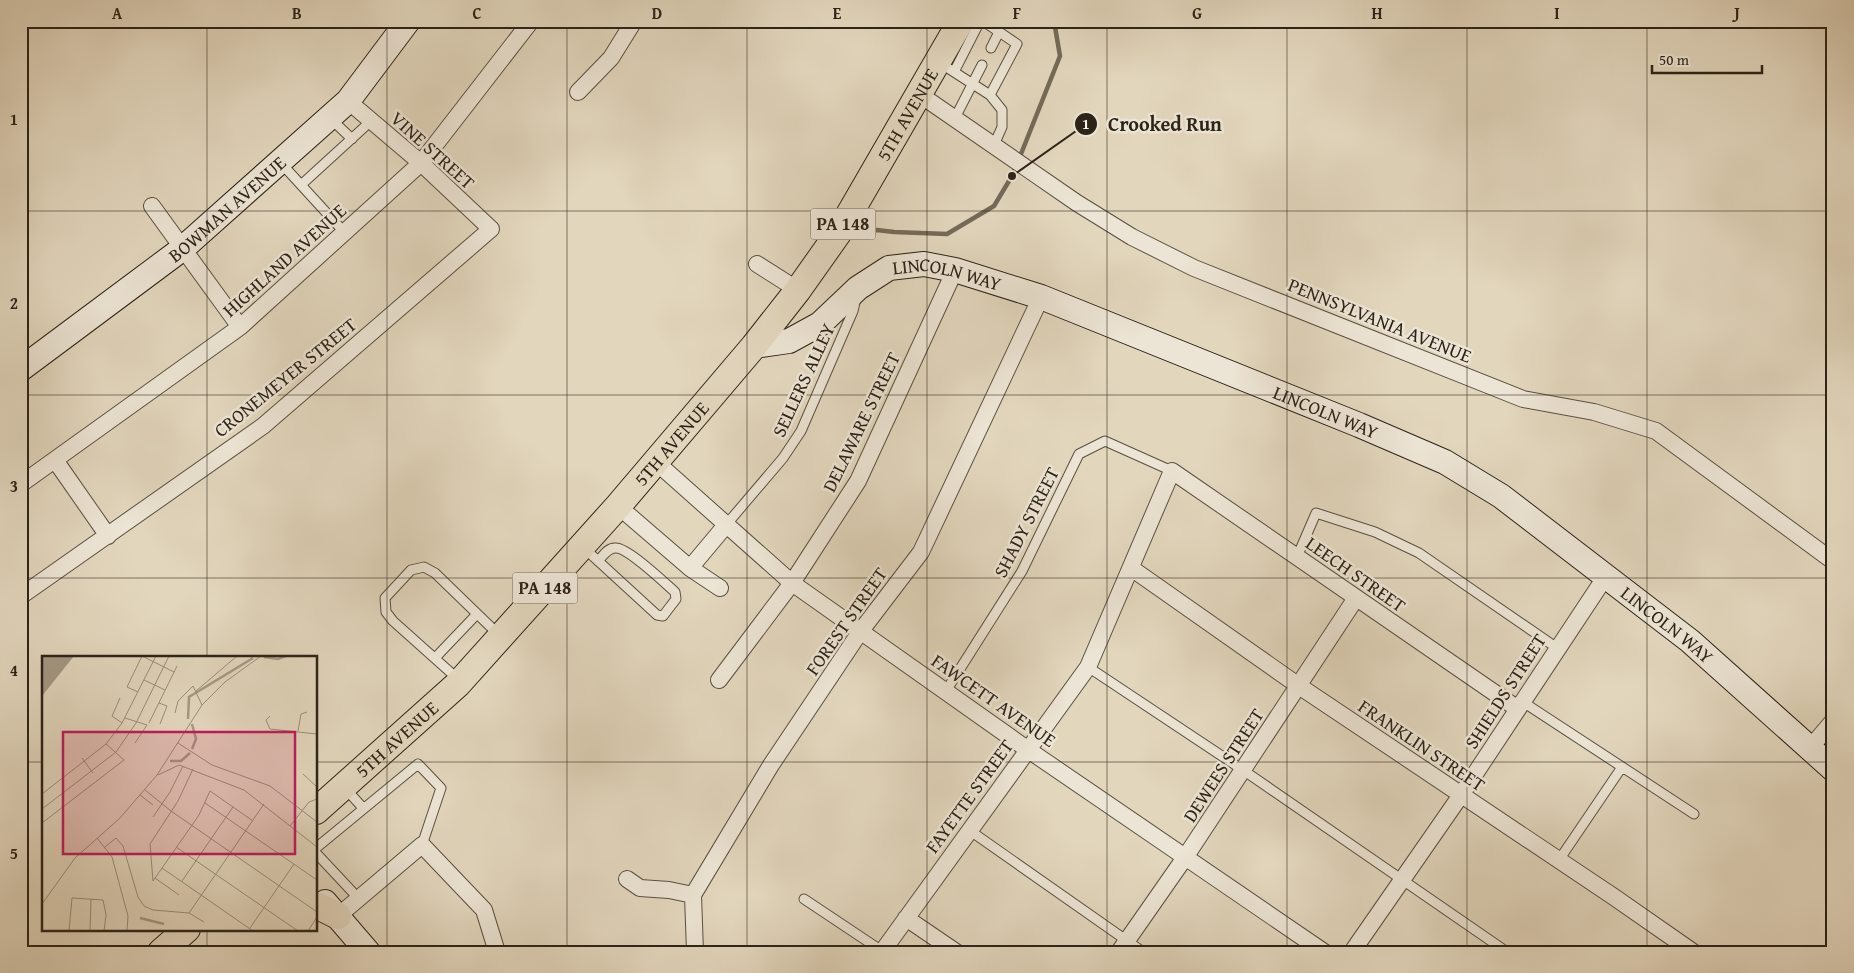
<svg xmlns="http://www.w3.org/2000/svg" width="1854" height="973" viewBox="0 0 1854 973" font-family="'Gentium Book Plus',serif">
	<rect width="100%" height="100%" fill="#e2d6bd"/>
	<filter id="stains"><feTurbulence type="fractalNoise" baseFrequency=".004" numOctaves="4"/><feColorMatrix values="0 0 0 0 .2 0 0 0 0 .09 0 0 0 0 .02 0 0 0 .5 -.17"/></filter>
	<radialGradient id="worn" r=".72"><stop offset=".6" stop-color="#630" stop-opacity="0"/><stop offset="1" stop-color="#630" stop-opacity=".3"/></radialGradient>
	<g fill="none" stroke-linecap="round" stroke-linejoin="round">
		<!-- stream -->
		<path stroke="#746a59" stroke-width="4.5" d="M 1019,159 L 1060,56 L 1054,21
			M 857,236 L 877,230 L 894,232 L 947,234 L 994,206 L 1012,176 L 1016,166"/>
		<!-- lane casing -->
		<g stroke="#5a5041" stroke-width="11">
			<path id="lane" d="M 991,48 L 999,32
				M 940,63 L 990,95 L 1017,44 L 983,21
				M 954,72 L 980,21
				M 990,95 L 1002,110 L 1002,127 L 994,145
				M 330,118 L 352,139
				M 955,118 L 982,65
				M 280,162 L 345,233
				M 301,185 L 371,121
				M 726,525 L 783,458 L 801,431 L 853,311 L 856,298
				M 584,548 L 657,615 L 663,616 L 676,599 L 675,592 C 665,583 628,548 616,548 C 608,547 603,556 598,561
				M 1297,557 L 1316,513 L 1375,532 L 1419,553 L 1557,648
				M 435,658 L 477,614
				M 1088,667 L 1243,770 L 1507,952
				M 459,680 L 393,621 L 386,612 L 385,598 L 411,570 L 424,567 L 435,573 L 499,635
				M 946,691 L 1022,571 L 1079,454 L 1105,441 L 1172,471
				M 1523,702 L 1694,814
				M 345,788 L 363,808
				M 969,830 L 1143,952
				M 316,848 L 418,764 L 441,788 L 422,845
				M 316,853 L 359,899
				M 1559,860 L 1622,767
				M 804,899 L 882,951"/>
		</g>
		<!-- street casing -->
		<g stroke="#5a5041" stroke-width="18">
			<path id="street" d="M 578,92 L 611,58 L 634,21
				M 919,94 L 1077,203 L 1132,237 L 1194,268 L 1523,399 L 1594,412 L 1656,431 L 1833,561
				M 152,206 L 240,327
				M 757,264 L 798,290
				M 55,460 L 108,536
				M 656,462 L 792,583 L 1027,749 L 1324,952
				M 21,484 L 240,327 L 421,163 L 531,21
				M 618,506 L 690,568 L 720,588
				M 690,568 L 726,525
				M 1131,568 L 1299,686 L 1614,897 L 1693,952
				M 21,596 L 263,426 L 491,229 L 421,163 L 348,101
				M 719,680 L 792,583 L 858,481 L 955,270
				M 1810,748 L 1833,721
				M 627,879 L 640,888 L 669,890 L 693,895
				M 693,895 L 771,765 L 860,632 L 921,552 L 1041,297
				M 693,895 L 695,952
				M 338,916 L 422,845 L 484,910 L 497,952
				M 906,918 L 956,952
				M 882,952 L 1088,667 L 1172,471 L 1518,709
				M 1119,952 L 1186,856 L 1356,598
				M 1352,952 L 1461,795 L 1606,576"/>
		</g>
		<!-- secondary casing -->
		<g stroke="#2c2318" stroke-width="26">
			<g id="secondary">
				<path id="s1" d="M 754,346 L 789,341 L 820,324 L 858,288 L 889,268 L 924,264 L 955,270 L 1041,297 L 1359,425 L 1445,462 L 1501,496 L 1690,641 L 1833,769"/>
				<path id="s2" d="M 21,369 L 182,249 L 330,117 L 348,101 L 408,21"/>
				<path d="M 325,902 L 368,952"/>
			</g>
		</g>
		<!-- primary casing -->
		<g stroke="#2c2318" stroke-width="28">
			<g id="primary">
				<path id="s3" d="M 316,811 L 458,684 L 618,506 L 754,346 L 798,290 L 839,232 L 961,21"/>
				<path d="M 316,905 L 338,916"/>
				<path d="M 161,952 L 187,929"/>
			</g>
		</g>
		<!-- lane -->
		<use href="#lane" stroke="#ece4d4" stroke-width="9"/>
		<!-- street -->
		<use href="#street" stroke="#ece4d4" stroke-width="16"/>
		<!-- secondary -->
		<use href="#secondary" stroke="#ece4d4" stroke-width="24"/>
		<!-- primary -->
		<use href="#primary" stroke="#e2d6bd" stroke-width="26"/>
	</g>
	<!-- grid -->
	<path fill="none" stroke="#2c2318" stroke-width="1" stroke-opacity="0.55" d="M 207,21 L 207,657M 387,21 L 387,952M 567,21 L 567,952M 747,21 L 747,952M 927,21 L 927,952M 1107,21 L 1107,952M 1287,21 L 1287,952M 1467,21 L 1467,952M 1647,21 L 1647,952M 21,211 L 1833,211M 21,395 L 1833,395M 21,578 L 1833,578M 21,762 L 44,762M 316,762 L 1833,762M 207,929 L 207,952"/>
	<g text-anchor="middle" stroke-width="5" stroke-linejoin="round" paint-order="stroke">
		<!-- shield labels -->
		<g fill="#ece4d4" stroke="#665d50" stroke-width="1">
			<rect x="810.5" y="208.5" width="65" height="31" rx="4"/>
			<rect x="512.5" y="572.5" width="65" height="31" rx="4"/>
		</g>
		<g font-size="18" font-weight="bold" fill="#2c2318">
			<text x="843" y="230">PA 148</text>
			<text x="545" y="594">PA 148</text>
		</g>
		<!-- street labels -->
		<g font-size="19" fill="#2c2318" stroke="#ece4d4">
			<text dy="7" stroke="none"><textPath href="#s3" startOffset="918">5TH AVENUE</textPath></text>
			<text transform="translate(433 150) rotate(42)" y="7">VINE STREET</text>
			<text dy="7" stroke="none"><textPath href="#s2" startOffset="261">BOWMAN AVENUE</textPath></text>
			<text transform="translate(284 260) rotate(-42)" y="7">HIGHLAND AVENUE</text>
			<text dy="7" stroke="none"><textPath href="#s1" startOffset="219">LINCOLN WAY</textPath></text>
			<text transform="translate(1380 320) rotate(22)" y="7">PENNSYLVANIA AVENUE</text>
			<text transform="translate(285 377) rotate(-39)" y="7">CRONEMEYER STREET</text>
			<text transform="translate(803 380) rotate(-65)" y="7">SELLERS ALLEY</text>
			<text dy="7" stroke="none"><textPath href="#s1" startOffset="624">LINCOLN WAY</textPath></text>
			<text transform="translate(861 422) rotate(-64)" y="7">DELAWARE STREET</text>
			<text dy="7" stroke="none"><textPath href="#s3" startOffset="512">5TH AVENUE</textPath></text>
			<text transform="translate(1026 522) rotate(-63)" y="7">SHADY STREET</text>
			<text transform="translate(1356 574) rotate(35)" y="7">LEECH STREET</text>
			<text transform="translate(846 621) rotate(-55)" y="7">FOREST STREET</text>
			<text dy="7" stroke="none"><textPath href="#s1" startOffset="1029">LINCOLN WAY</textPath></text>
			<text transform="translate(1505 691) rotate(-57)" y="7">SHIELDS STREET</text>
			<text transform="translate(994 700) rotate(35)" y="7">FAWCETT AVENUE</text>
			<text dy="7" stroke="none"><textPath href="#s3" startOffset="108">5TH AVENUE</textPath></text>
			<text transform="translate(1422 745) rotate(34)" y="7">FRANKLIN STREET</text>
			<text transform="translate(1223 765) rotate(-57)" y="7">DEWEES STREET</text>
			<text transform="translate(969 796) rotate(-54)" y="7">FAYETTE STREET</text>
		</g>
	</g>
	<!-- overview -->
	<g transform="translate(42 656)">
		<rect width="275" height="275" fill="#e2d6bd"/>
		<path d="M 0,0 L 32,0 L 0,40 Z" fill="#a49985"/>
		<path fill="none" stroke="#a49985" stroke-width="2.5" d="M 222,1 L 236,3 L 244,0M 146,63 L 147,41 L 211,2M 150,93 L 154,83 L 150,68M 128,105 L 139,105 L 148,97M 98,262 L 122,268"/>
		<path fill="none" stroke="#998e7b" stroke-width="1" d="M 100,0 L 132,16M 102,24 L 123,34M 154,35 L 195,0M 96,36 L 85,31 L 100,0M 78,42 L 70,60 L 80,67M 117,47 L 125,50 L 118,68M 133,57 L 136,45 L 151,30 L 160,49M 228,60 L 224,64 L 228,73 L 275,78M 83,62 L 105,69 L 93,87M 107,67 L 135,10M 256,75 L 259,58 L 265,56M 136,87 L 170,109 L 228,130 L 275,166M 40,102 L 51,117M 261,118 L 275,131M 116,119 L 137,109 L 202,134 L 275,191M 103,134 L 129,155 L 275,256M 0,138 L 64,88 L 80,67 L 114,0M 98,139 L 111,149M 163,147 L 275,224M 0,153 L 74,96 L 94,67 L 127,0M 111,161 L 128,136 L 141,110M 0,167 L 82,104 L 64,88M 248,170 L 267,146 L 275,143M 55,182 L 70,201 L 86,260 L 85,275M 108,188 L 136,145 L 151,113M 108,188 L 111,225M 63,191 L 74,182 L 81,190 L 96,241 L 102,250 L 111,254 L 147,257 L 162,266M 134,191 L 256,275M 120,212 L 211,275M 113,222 L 137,239M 111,225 L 157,159 L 168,135 L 211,165M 140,225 L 191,151M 0,248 L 33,202 L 78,162 L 115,119 L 160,49 L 183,26 L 219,0M 147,257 L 222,148M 208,272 L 252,208M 27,275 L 30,242 L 61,244 L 64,259 L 62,275M 48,275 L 49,243M 266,275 L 275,261"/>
		<path fill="#c2185b" fill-opacity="0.15" stroke="#c2185b" stroke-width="2.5" d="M 21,76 L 253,76 L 253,198 L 21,198 Z"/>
		<rect width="275" height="275" fill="none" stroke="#2c2318" stroke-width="2.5"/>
	</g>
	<!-- callouts -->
	<path fill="none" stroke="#2c2318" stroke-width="2" d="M1012 176L1086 124"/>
	<g fill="#2c2318" stroke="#ece4d4" stroke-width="2">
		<circle cx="1012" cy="176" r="5"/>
		<circle cx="1086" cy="124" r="12"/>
	</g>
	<g font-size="15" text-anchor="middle" font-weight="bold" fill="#fff">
		<text x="1086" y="129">1</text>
	</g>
	<g font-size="20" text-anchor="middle" font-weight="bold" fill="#2c2318" stroke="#ece4d4" stroke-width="5" stroke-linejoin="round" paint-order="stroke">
		<text x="1165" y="131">Crooked Run</text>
	</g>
	<!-- margin -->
	<rect width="1854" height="973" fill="none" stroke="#e2d6bd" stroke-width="55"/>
	<!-- scale -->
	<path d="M1652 65v8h110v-8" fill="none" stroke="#2c2318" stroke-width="2.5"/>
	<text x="1659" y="65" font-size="15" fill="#2c2318" stroke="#ece4d4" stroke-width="4" paint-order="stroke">50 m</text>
	<rect x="28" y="28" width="1798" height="918" fill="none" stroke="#2c2318" stroke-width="2"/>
	<g font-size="16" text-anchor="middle" font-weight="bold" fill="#2c2318">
		<text x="117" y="19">A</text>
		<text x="297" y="19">B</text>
		<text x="477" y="19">C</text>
		<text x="657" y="19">D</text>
		<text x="837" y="19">E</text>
		<text x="1017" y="19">F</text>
		<text x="1197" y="19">G</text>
		<text x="1377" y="19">H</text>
		<text x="1557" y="19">I</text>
		<text x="1737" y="19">J</text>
		<text x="14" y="125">1</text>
		<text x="14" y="309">2</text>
		<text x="14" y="492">3</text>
		<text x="14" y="676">4</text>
		<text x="14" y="859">5</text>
	</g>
	<rect width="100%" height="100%" filter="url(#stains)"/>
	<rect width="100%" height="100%" fill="url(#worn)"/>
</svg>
